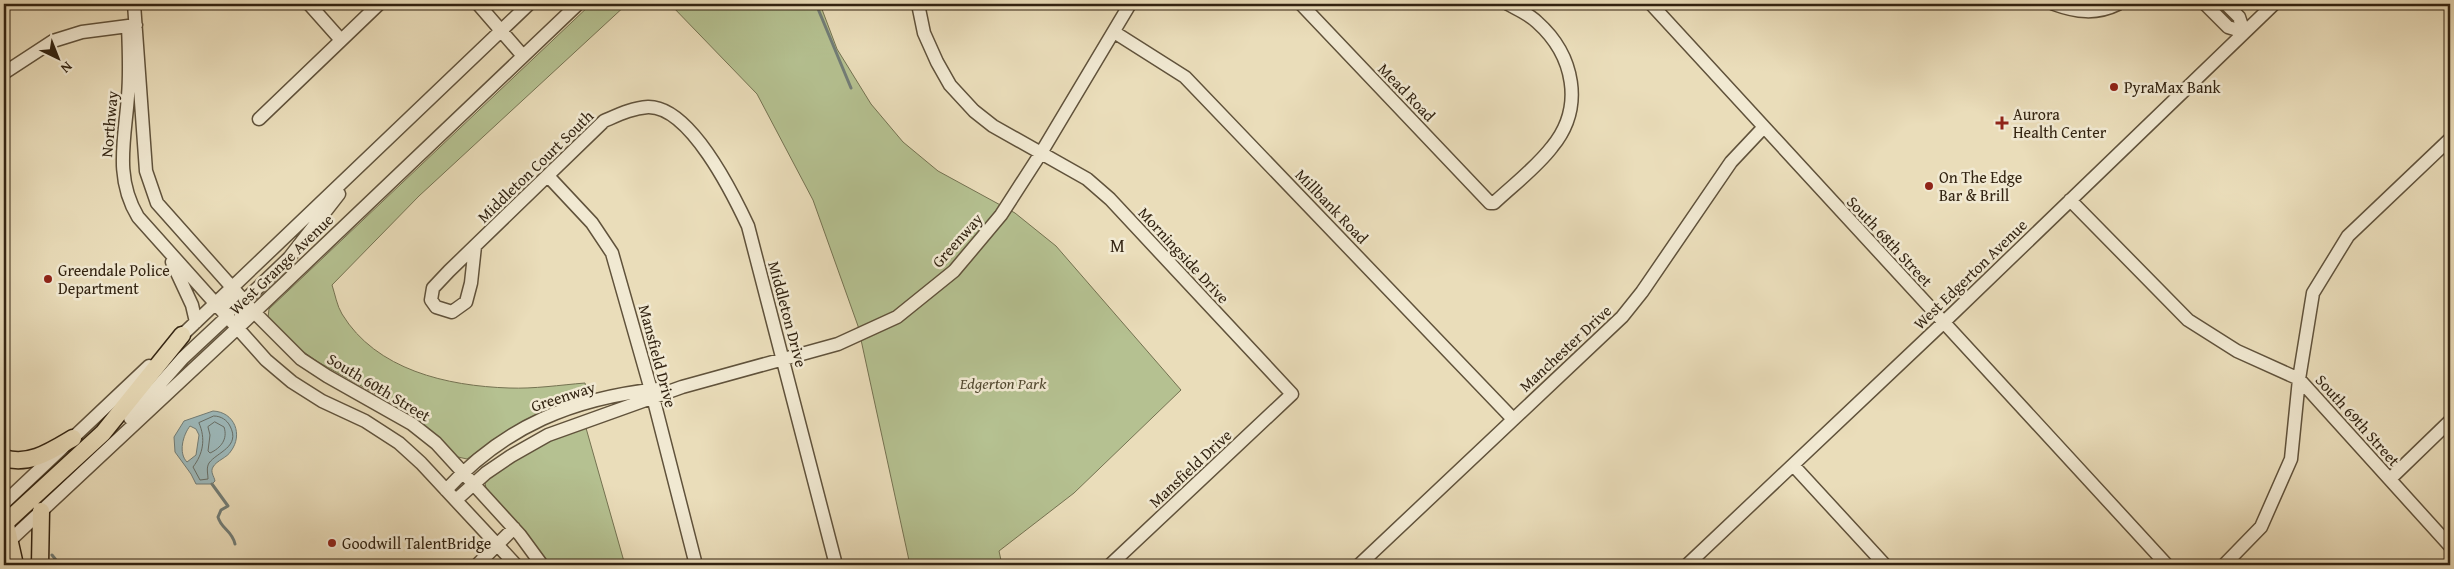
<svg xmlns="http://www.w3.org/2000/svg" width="2454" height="569" viewBox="0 0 2454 569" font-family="'Gentium Book Plus',serif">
	<rect width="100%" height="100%" fill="#eaddba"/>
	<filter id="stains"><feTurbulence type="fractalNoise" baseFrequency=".004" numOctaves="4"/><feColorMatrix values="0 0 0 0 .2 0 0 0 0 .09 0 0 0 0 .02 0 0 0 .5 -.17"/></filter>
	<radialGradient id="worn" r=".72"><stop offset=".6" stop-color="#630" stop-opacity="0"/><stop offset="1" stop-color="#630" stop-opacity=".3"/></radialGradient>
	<!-- green -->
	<path fill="#b5c191" stroke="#747251" d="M 591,4 L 627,4 L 419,196 L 332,285 C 335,294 337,306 342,314 C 376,370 447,386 509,388 C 534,389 560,385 585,383 L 588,396 C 541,412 507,429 467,459 L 458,457 L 423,424 L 396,405 L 318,362 L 301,350 L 268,318 L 269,309 Z
		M 670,4 L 820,4 L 837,49 L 871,104 L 903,142 L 938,171 L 1015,213 L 1056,246 L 1181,390 L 1074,493 L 999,551 L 1002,565 L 910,565 L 858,326 L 813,200 L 757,94 Z
		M 586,428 L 625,565 L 550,565 L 526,532 L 486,488 L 485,483 C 505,457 556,438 586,428 Z"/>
	<!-- water -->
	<path fill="#9db9bb" stroke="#727d77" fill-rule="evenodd" d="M 213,411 C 235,412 243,435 231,451 C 227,458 217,460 213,467 C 210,472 214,476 215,481 L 212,484 L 196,484 L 191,474 L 175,452 L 174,437 L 184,421 ZM 190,426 L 196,429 L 199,435 L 196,455 L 187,462 C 178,453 183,435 190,426 Z"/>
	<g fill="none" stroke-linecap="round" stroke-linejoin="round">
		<!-- shore -->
		<path stroke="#686e66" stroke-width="1" d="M 214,416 C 221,416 227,420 230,426 C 241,447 217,452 209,463 C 206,468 208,474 208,479 L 200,480 L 193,467 C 203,454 206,439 199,423 Z
			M 215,422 L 224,427 C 228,439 221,448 210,453 L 208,451 L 210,435 L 208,427 Z"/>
		<!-- stream -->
		<path stroke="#727d77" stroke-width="3" d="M 816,4 L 851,88
			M 212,484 L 228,506 L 221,510 L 218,517 C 221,529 232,530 235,544
			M 52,555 L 60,565"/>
		<!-- minor casing -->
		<g stroke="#60523b" stroke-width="15">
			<path id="minor" d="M 134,4 L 146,171 L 157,203 L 254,312 L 301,359 L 327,376 L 412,424 L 436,443 L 520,535 L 542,565
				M 309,4 L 341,40
				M 478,4 L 523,56
				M 918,4 L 924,33 L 937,62 L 950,85 L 974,111 L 993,126 L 1087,179 L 1110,199 L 1292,394 L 1110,565
				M 1301,4 L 1490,203 L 1494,203 C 1513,185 1536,168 1552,147 C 1585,107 1574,55 1537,22 C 1529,14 1517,9 1508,4
				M 1651,4 L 2167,565
				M 2054,4 C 2076,12 2096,15 2118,4
				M 2205,4 L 2228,27 L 2244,32
				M 2226,4 L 2239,17 L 2244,32
				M 128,26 C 129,49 130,73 128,96 C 125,139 114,177 138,217 L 266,360 L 292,382 L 322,401 L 365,421 L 399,443 L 421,463 L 516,565
				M 1114,32 L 1185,77 L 1513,419
				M 4,73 L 53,41 L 82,32 L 136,25
				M 259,119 L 379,4
				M 548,176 L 592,223 L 612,253 L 653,397 L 696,565
				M 2070,200 L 2188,320 L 2237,351 L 2299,379 L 2450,546
				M 475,246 L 471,283 L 466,302 L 452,312 L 436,307 L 431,300 L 433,288 L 449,271 L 604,121 C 618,115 632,108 648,107 C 690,106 733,194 748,226 L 836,565
				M 172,262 L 192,305 L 196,322
				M 238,328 L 244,301 L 289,258 L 339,194
				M 177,340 L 529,4
				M 130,418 L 183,358 L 228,316 L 232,288
				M 1793,465 L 1885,565
				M 2390,479 L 2450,421
				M 446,490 C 505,426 573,398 659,389
				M 456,500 L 486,473 L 511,456 L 548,435 L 682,387 L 838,344 L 897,317 L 954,271 L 1001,215 L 1041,153 L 1130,4
				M 4,503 L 149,366
				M 4,546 L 246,320 L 578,4
				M 477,565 L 514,528
				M 1359,565 L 1622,317 L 1642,292 L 1731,162 L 1763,128
				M 1687,565 L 1943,323 L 2274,4
				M 2224,565 L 2261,527 L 2291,459 L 2299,379 L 2313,293 L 2348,236 L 2450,139"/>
		</g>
		<!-- major casing -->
		<g stroke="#322311" stroke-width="19">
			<path id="major" d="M 4,458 C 29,466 51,451 73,438
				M 4,516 L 15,565
				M 4,524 L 103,433 L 182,335
				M 40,565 L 41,511"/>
		</g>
		<!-- minor -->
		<use href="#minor" stroke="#f1e9d2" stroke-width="12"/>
		<!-- major -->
		<use href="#major" stroke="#eaddba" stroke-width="16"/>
	</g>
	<!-- markers -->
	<g fill="#8f2418" stroke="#f1e9d2" stroke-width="2">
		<circle cx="2114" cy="87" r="5"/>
		<path d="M1999.5 115.5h5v5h5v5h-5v5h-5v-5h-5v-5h5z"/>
		<circle cx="1929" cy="186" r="5"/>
		<circle cx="48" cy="279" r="5"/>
		<circle cx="332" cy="543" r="5"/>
	</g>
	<g text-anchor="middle" stroke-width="5" stroke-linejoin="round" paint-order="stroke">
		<!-- poi labels -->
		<g font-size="16" fill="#322311" stroke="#f1e9d2" text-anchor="start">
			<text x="2124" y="93">PyraMax Bank</text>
			<text x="2013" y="120">Aurora<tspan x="2013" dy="18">Health Center</tspan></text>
			<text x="1939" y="183">On The Edge<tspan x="1939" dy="18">Bar &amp; Brill</tspan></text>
			<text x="58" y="276">Greendale Police<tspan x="58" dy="18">Department</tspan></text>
			<text x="342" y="549">Goodwill TalentBridge</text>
		</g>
		<!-- street labels -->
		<g font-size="16" fill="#322311" stroke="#f1e9d2">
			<text transform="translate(1407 92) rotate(46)" y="6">Mead Road</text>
			<text transform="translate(109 124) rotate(-85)" y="6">Northway</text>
			<text transform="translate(535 166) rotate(-44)" y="6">Middleton Court South</text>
			<text transform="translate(1332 206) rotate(46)" y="6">Millbank Road</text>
			<text transform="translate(957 240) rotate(-48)" y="6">Greenway</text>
			<text transform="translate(1890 241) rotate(47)" y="6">South 68th Street</text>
			<text transform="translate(1184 255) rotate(47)" y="6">Morningside Drive</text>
			<text transform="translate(281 264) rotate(-44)" y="6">West Grange Avenue</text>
			<text transform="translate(1970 274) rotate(-44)" y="6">West Edgerton Avenue</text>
			<text transform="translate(788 314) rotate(75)" y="6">Middleton Drive</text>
			<text transform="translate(1565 348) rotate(-43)" y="6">Manchester Drive</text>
			<text transform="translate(658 356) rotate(75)" y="6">Mansfield Drive</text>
			<text transform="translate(379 387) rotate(31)" y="6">South 60th Street</text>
			<text transform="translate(563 396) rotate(-18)" y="6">Greenway</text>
			<text transform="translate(2358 420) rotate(48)" y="6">South 69th Street</text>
			<text transform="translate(1190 468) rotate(-43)" y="6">Mansfield Drive</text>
		</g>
		<!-- park labels -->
		<g font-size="16" font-style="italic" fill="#534a31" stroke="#f1e9d2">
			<text x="1003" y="389">Edgerton Park</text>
		</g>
		<!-- neighbourhood labels -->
		<g font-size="18" letter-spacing="1" fill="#322311" stroke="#f1e9d2">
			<text x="1118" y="252">M</text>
		</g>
	</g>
	<!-- margin -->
	<rect width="2454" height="569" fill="none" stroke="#eaddba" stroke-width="20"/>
	<rect x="5" y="5" width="2444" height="559" fill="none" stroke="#322311" stroke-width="2.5"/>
	<rect x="10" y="10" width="2434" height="549" fill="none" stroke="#322311"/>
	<!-- north arrow -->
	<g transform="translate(58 58) rotate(137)" stroke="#f1e9d2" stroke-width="4" paint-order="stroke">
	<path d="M0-4L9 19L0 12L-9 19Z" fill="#322311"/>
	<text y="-8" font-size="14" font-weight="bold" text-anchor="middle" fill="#322311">N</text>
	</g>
	<rect width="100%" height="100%" filter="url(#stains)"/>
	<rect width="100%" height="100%" fill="url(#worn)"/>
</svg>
